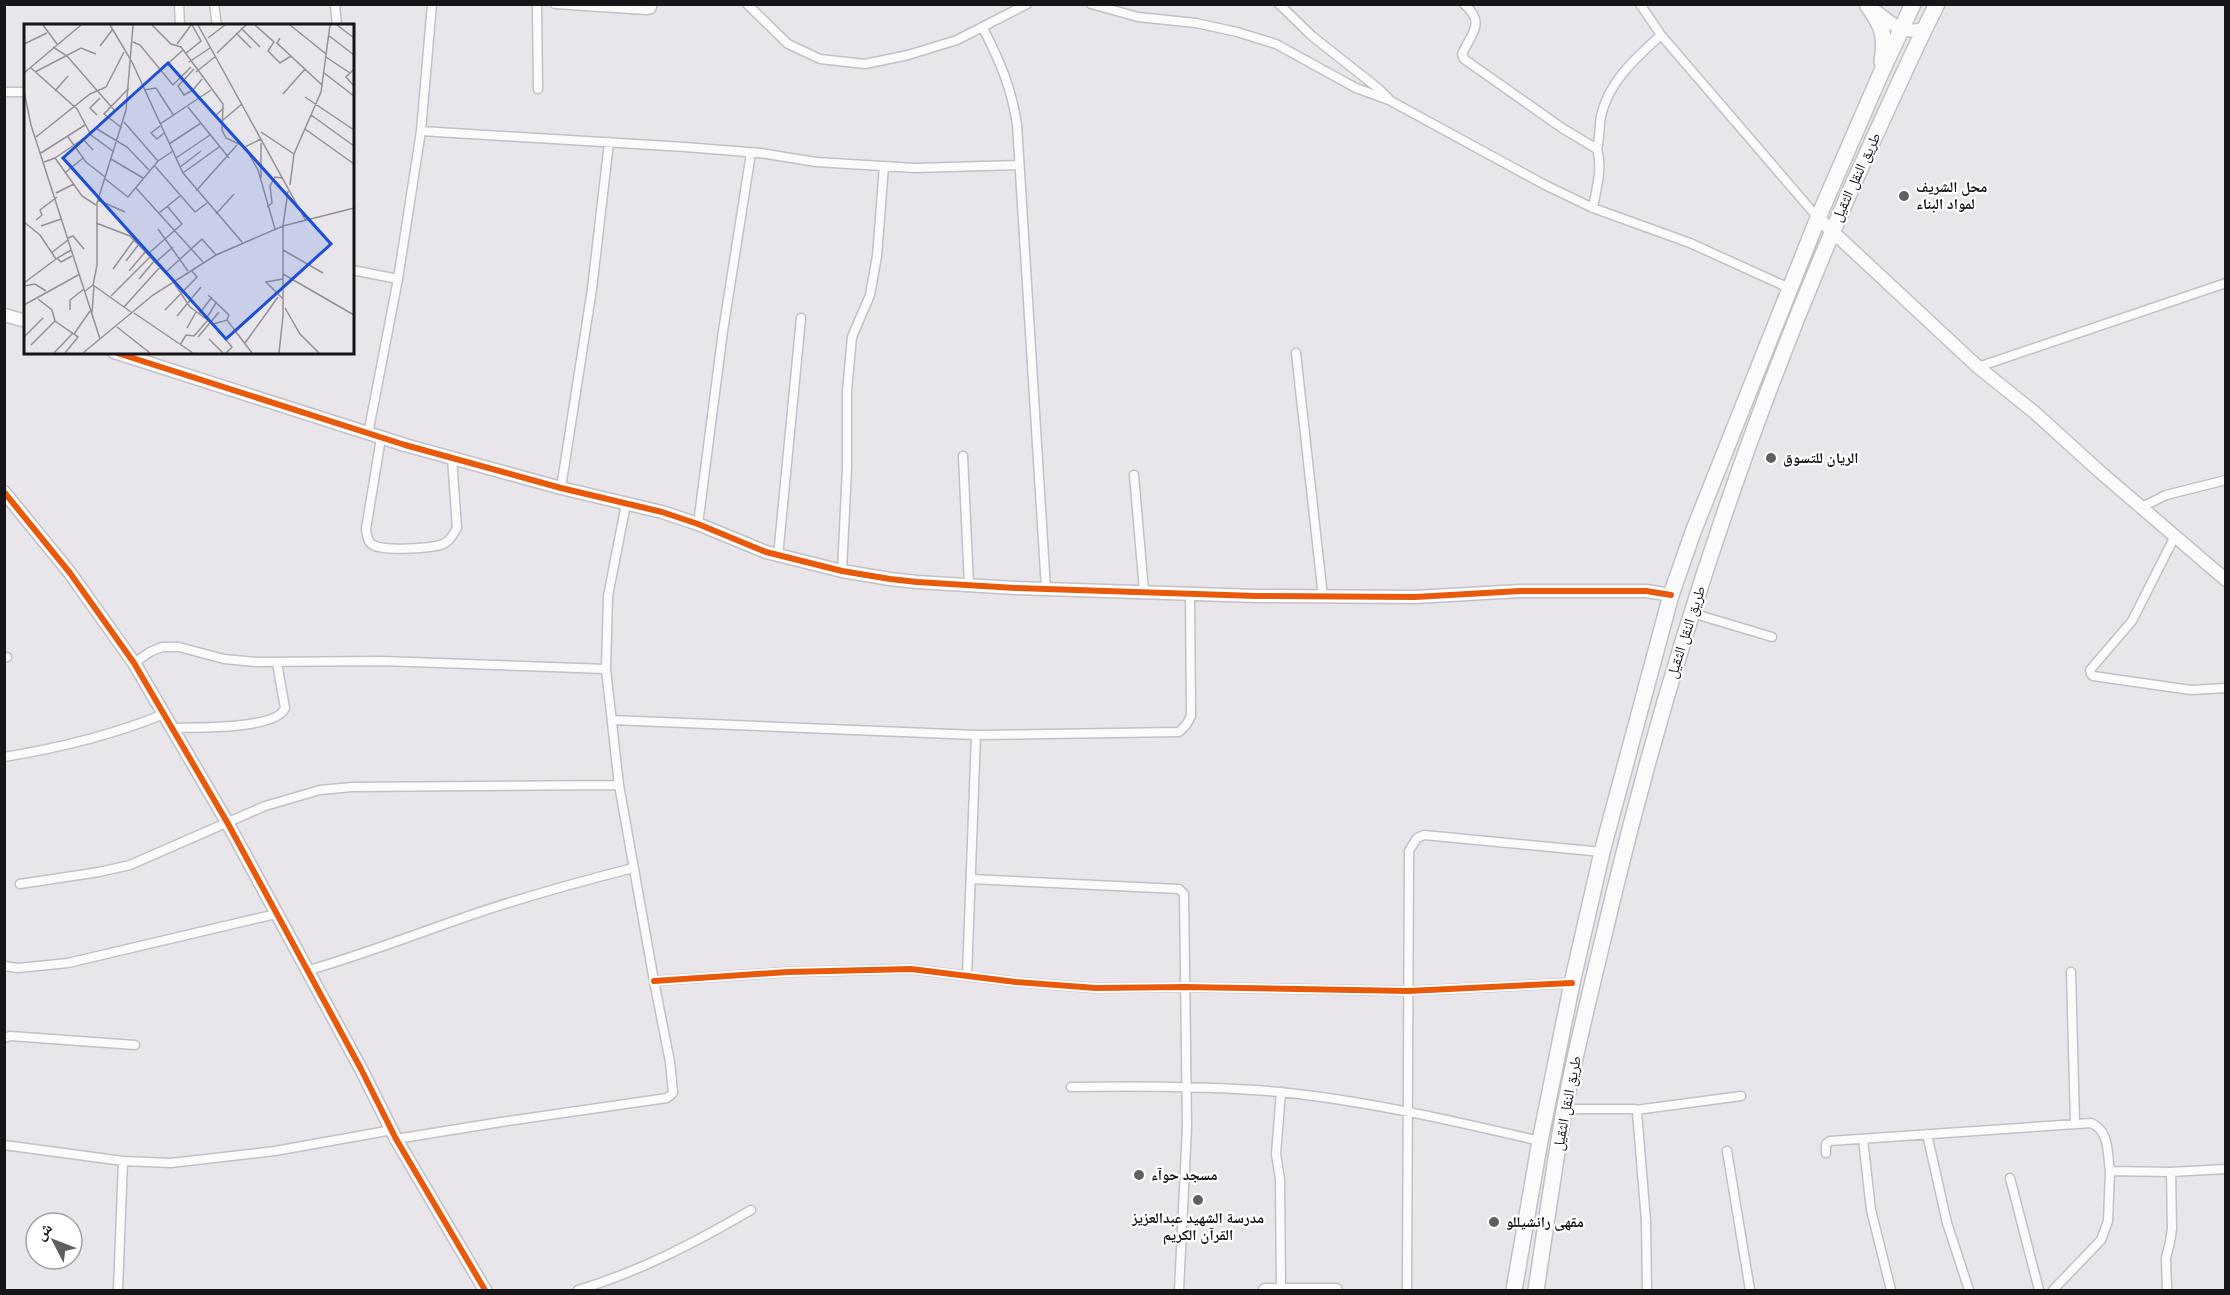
<svg xmlns="http://www.w3.org/2000/svg" width="2230" height="1295" viewBox="0 0 2230 1295" font-family="Roboto,'Noto Naskh Arabic',sans-serif">
	<rect width="100%" height="100%" fill="#e8e5eb"/>
	<g fill="none" stroke-linecap="round" stroke-linejoin="round">
		<!-- street casing -->
		<g stroke="#c3c1c5" stroke-width="11">
			<path id="street" d="M 179,4 L 180,26
				M 214,4 L 217,26
				M 335,4 L 337,26
				M 537,4 L 538,89
				M 555,4 L 646,10 L 651,9 L 653,4
				M 747,4 L 788,44 L 820,59 L 865,64 L 908,55 L 957,40 L 1027,4
				M 1091,4 L 1138,17 L 1196,23 L 1237,32 L 1276,44 L 1356,88 L 1389,100 L 1545,185 L 1593,208 L 1690,243 L 1789,288
				M 1279,4 L 1312,36 L 1379,89 L 1389,99
				M 1464,4 C 1486,23 1472,32 1462,54 L 1464,59 L 1562,128 L 1597,149 C 1603,168 1596,189 1593,208
				M 1640,4 L 1661,35 L 1818,218
				M 983,28 C 1000,62 1011,86 1017,124 L 1046,589
				M 4,92 L 26,92
				M 421,131 L 685,147 L 760,153 L 816,162 L 915,168 L 1019,165
				M 1597,149 C 1600,138 1599,127 1601,116 C 1609,81 1636,58 1661,35
				M 352,270 L 398,279
				M 1296,353 L 1323,597
				M 1978,367 L 2226,283
				M 368,434 L 398,279 L 421,131 L 432,4
				M 381,438 L 366,529 C 367,535 367,542 373,545 C 383,551 435,549 445,543 C 450,541 454,533 457,528 L 452,458
				M 963,456 L 969,585
				M 1134,475 L 1144,591
				M 561,488 L 592,289 L 609,142
				M 2142,507 L 2166,495 L 2226,480
				M 698,524 L 723,331 L 751,153
				M 2175,536 L 2132,621 L 2090,670 L 2091,674 L 2093,676 L 2191,690 L 2226,688
				M 778,556 L 801,318
				M 842,571 L 847,468 L 847,391 L 852,337 L 870,295 L 877,256 L 884,166
				M 1692,613 L 1772,637
				M 4,658 L 7,657
				M 134,663 L 150,652 L 162,647 L 179,647 L 224,659 L 256,662 L 382,661 L 606,669
				M 612,720 L 976,735 L 1179,732 L 1186,725 L 1191,716 L 1190,594
				M 172,728 C 195,727 276,730 285,708 L 277,663
				M 4,757 C 59,748 113,735 164,714
				M 971,879 L 1179,889 L 1184,894 L 1187,1127 L 1179,1290
				M 20,884 L 99,872 L 130,865 L 265,806 L 320,790 L 352,787 L 619,785
				M 4,966 L 18,968 L 68,963 L 276,914
				M 306,971 C 362,955 416,934 471,915 C 524,897 578,882 633,868
				M 2071,972 L 2075,1123
				M 967,976 L 976,735
				M 654,981 L 788,972 L 911,969 L 1016,982 L 1096,988 L 1185,987 L 1408,991 L 1572,983
				M 4,1038 L 10,1036 L 135,1045
				M 1071,1087 C 1141,1086 1210,1086 1280,1092 C 1368,1101 1454,1121 1540,1141
				M 1565,1109 L 1635,1109 L 1637,1112 L 1646,1221 L 1647,1290
				M 1636,1110 L 1741,1096
				M 1927,1134 L 1947,1223 L 1969,1290
				M 396,1139 L 501,1122 L 667,1098 L 673,1093 L 670,1062 L 654,981 L 619,785 L 606,669 L 608,596 L 626,504
				M 1863,1139 L 1871,1210 L 1891,1290
				M 4,1145 L 123,1161 L 171,1163 L 275,1151 L 392,1130
				M 1727,1151 L 1750,1290
				M 1826,1153 L 1826,1144 L 1830,1141 L 2091,1123 C 2110,1131 2107,1153 2110,1171
				M 2010,1178 L 2039,1290
				M 118,1290 L 123,1161
				M 578,1290 C 639,1272 696,1242 751,1210
				M 1281,1290 L 1280,1179 L 1276,1154 L 1281,1092
				M 1407,1290 L 1409,851 L 1417,838 L 1424,835 L 1602,852
				M 2053,1290 L 2101,1240 L 2108,1221 L 2110,1171 L 2171,1172 L 2226,1169
				M 2167,1290 L 2166,1258 L 2170,1242 L 2172,1229 L 2171,1172"/>
		</g>
		<!-- secondary casing -->
		<g stroke="#c3c1c5" stroke-width="15">
			<path id="secondary" d="M 1874,10 C 1893,23 1899,35 1924,29
				M 1818,218 L 1978,367 L 2034,412 L 2099,471 L 2226,580
				M 4,315 L 26,321
				M 114,352 L 405,445 L 561,488 L 662,512 L 698,524 L 766,552 L 842,571 L 890,579 L 917,582 L 1015,588 L 1256,596 L 1415,597 L 1520,591 L 1646,591 L 1671,595
				M 4,492 L 70,573 L 134,663 L 227,822 L 361,1069 L 396,1139 L 485,1290
				M 1265,1290 L 1336,1290"/>
		</g>
		<!-- highway casing -->
		<g stroke="#c3c1c5" stroke-width="18">
			<path id="highway" d="M 1868,6 C 1883,27 1886,36 1882,62
				M 1514,1290 L 1540,1141 L 1572,983 L 1602,852 L 1671,595 L 1693,532 L 1818,218 L 1881,73 L 1913,4
				M 1536,1290 C 1545,1232 1553,1174 1563,1116 C 1577,1042 1596,970 1613,897 C 1676,637 1762,383 1873,140 C 1894,95 1914,49 1937,4"/>
		</g>
		<!-- street -->
		<use href="#street" stroke="#fcfbfc" stroke-width="8"/>
		<!-- secondary -->
		<use href="#secondary" stroke="#fcfbfc" stroke-width="12"/>
		<!-- highway -->
		<use href="#highway" stroke="#fcfbfc" stroke-width="15"/>
		<!-- cycleway casing -->
		<g stroke="#fff" stroke-width="10">
			<path id="cycleway" d="M 114,352 L 405,445 L 561,488 L 662,512 L 698,524 L 766,552 L 842,571 L 890,579 L 917,582 L 1015,588 L 1256,596 L 1415,597 L 1520,591 L 1646,591 L 1671,595
				M 4,492 L 70,573 L 134,663 L 227,822 L 361,1069 L 396,1139 L 485,1290
				M 654,981 L 788,972 L 911,969 L 1016,982 L 1096,988 L 1185,987 L 1408,991 L 1572,983"/>
		</g>
		<!-- cycleway -->
		<use href="#cycleway" stroke="#e8590c" stroke-width="6"/>
	</g>
	<!-- markers -->
	<g fill="#605e62" stroke="#fff" stroke-width="2">
		<circle cx="1904" cy="196" r="6"/>
		<circle cx="1771" cy="458" r="6"/>
		<circle cx="1139" cy="1175" r="6"/>
		<circle cx="1198" cy="1200" r="6"/>
		<circle cx="1494" cy="1222" r="6"/>
	</g>
	<g text-anchor="middle" stroke-width="4.5" stroke-linejoin="round" paint-order="stroke">
		<!-- street labels -->
		<g font-size="15" fill="#171519" stroke="#fff">
			<text transform="translate(1856 177) rotate(-65)" y="5">طريق النقل الثقيل</text>
			<text transform="translate(1686 632) rotate(-72)" y="5">طريق النقل الثقيل</text>
			<text transform="translate(1567 1103) rotate(-79)" y="5">طريق النقل الثقيل</text>
		</g>
		<!-- poi labels -->
		<g font-size="15" font-weight="bold" fill="#171519" stroke="#fff" text-anchor="start">
			<text x="1916" y="192">محل الشريف<tspan x="1916" dy="17">لمواد البناء</tspan></text>
			<text x="1783" y="463">الريان للتسوق</text>
			<text x="1151" y="1180">مسجد حوآء</text>
			<text x="1198" y="1223" text-anchor="middle">مدرسة الشهيد عبدالعزيز<tspan x="1198" dy="17">القرآن الكريم</tspan></text>
			<text x="1506" y="1227">مقهى رانشيللو</text>
		</g>
	</g>
	<!-- overview -->
	<g transform="translate(24 24)">
		<rect width="330" height="330" fill="#e8e5eb"/>
		<path fill="none" stroke="#949297" stroke-width="1.5" d="M 19,1 L 33,20M 86,1 L 108,38 L 159,149 L 218,218M 128,1 L 147,20 L 157,23 L 199,80 L 198,106 L 202,114 L 221,123 L 237,115M 174,1 L 282,197M 231,1 L 250,18 L 244,27 L 256,39 L 267,32M 266,1 L 302,30M 313,1 L 330,14M 217,4 L 236,23M 212,9 L 227,24M 304,11 L 330,31M 184,14 L 201,1M 256,14 L 253,19 L 298,61M 109,18 L 116,21 L 149,61 L 167,43M 0,20 L 23,9M 153,20 L 167,1M 76,22 L 89,5M 29,23 L 43,32 L 91,87M 193,29 L 222,1M 161,30 L 177,17 L 168,1M 302,33 L 326,49M 165,38 L 186,24M 7,44 L 53,85 L 67,111 L 90,128M 330,45 L 322,53 L 330,62M 137,46 L 159,26M 11,48 L 57,24 L 72,30M 172,48 L 192,32M 0,49 L 57,1M 300,49 L 330,72M 178,55 L 169,66 L 191,92 L 200,84M 120,66 L 132,64 L 150,92M 169,66 L 160,71 L 154,62 L 170,45M 0,67 L 7,101 L 76,315M 31,67 L 44,52M 259,70 L 281,45M 281,73 L 330,106M 164,83 L 205,134M 73,91 L 66,84 L 76,74M 287,91 L 330,122M 199,96 L 218,80M 100,98 L 134,137M 136,100 L 187,66M 136,102 L 127,109 L 133,115 L 140,109M 98,104 L 80,90 L 105,64M 73,105 L 103,123 L 125,146M 281,105 L 330,140M 237,108 L 270,130M 12,113 L 66,70 L 82,63 L 100,28M 44,113 L 62,138 L 81,153M 145,120 L 177,99M 221,123 L 234,146 L 251,205M 17,129 L 61,101M 31,134 L 59,115 L 69,126M 152,134 L 186,111M 87,135 L 119,154M 20,138 L 31,134 L 58,172 L 72,181M 130,141 L 171,188 L 183,179M 156,143 L 177,127M 42,148 L 59,134M 159,149 L 195,123M 80,154 L 104,173 L 134,137 L 149,127M 237,154 L 237,119M 266,161 L 270,130 L 297,68 L 306,1M 112,164 L 179,238M 172,167 L 213,121M 32,169 L 50,160M 74,176 L 101,188M 243,183 L 248,179 L 246,162 L 251,153 L 258,154M 135,189 L 156,172M 192,190 L 210,170M 12,196 L 18,191 L 16,186 L 33,173M 0,198 L 16,211 L 32,235 L 47,226M 72,199 L 106,212 L 150,258M 17,202 L 37,195M 134,205 L 164,247M 44,214 L 49,212 L 60,225M 259,226 L 299,249M 27,229 L 44,216M 125,229 L 158,200 L 143,182M 33,234 L 37,238 L 48,232M 102,237 L 115,220M 133,237 L 149,223M 89,245 L 110,216M 105,247 L 122,227M 142,248 L 178,215 L 192,231M 259,250 L 330,291M 115,255 L 131,236M 0,259 L 32,235M 150,259 L 166,283 L 189,300 L 208,323 L 202,329M 69,261 L 107,288M 0,262 L 11,260 L 22,267M 61,267 L 69,261 L 73,241 L 73,179 L 102,86 L 109,1M 184,271 L 205,291 L 203,296M 87,272 L 127,232M 14,275 L 28,286 L 31,297 L 54,313 L 41,329M 259,275 L 242,258 L 259,255M 0,281 L 56,250M 100,283 L 137,242M 261,284 L 276,310 L 295,329M 46,286 L 46,276 L 60,265M 141,286 L 173,253 L 168,247M 68,289 L 70,262M 110,289 L 169,329M 175,290 L 188,273M 153,292 L 177,263M 182,295 L 192,279M 189,300 L 203,296 L 228,329M 93,303 L 126,329M 163,304 L 172,288M 50,310 L 66,287M 0,313 L 19,294M 174,313 L 195,288M 185,315 L 199,329M 221,319 L 254,273M 7,321 L 31,297M 156,321 L 162,311 L 170,312 L 184,296M 30,329 L 49,309M 59,329 L 129,271 L 192,231 L 259,202 L 330,184M 255,329 L 259,292 L 259,202 L 264,167"/>
		<path fill="#1d4ed8" fill-opacity="0.15" stroke="#1d4ed8" stroke-width="3" d="M 144,39 L 307,220 L 202,315 L 39,134 Z"/>
		<rect width="330" height="330" fill="none" stroke="#171519" stroke-width="3"/>
	</g>
	<!-- border -->
	<rect width="2230" height="1295" fill="none" stroke="#171519" stroke-width="12"/>
	<!-- north arrow -->
	<g transform="translate(54 1241) rotate(312)"><circle r="28" fill="#ffffff" stroke="#a2a1a3" stroke-width="1.5"/>
	<path d="M0-4.5L10 22L0 15L-10 22Z" fill="#605e62"/>
	<text y="-9" font-size="16" font-weight="bold" text-anchor="middle" fill="#171519">ش</text>
	</g>
</svg>
